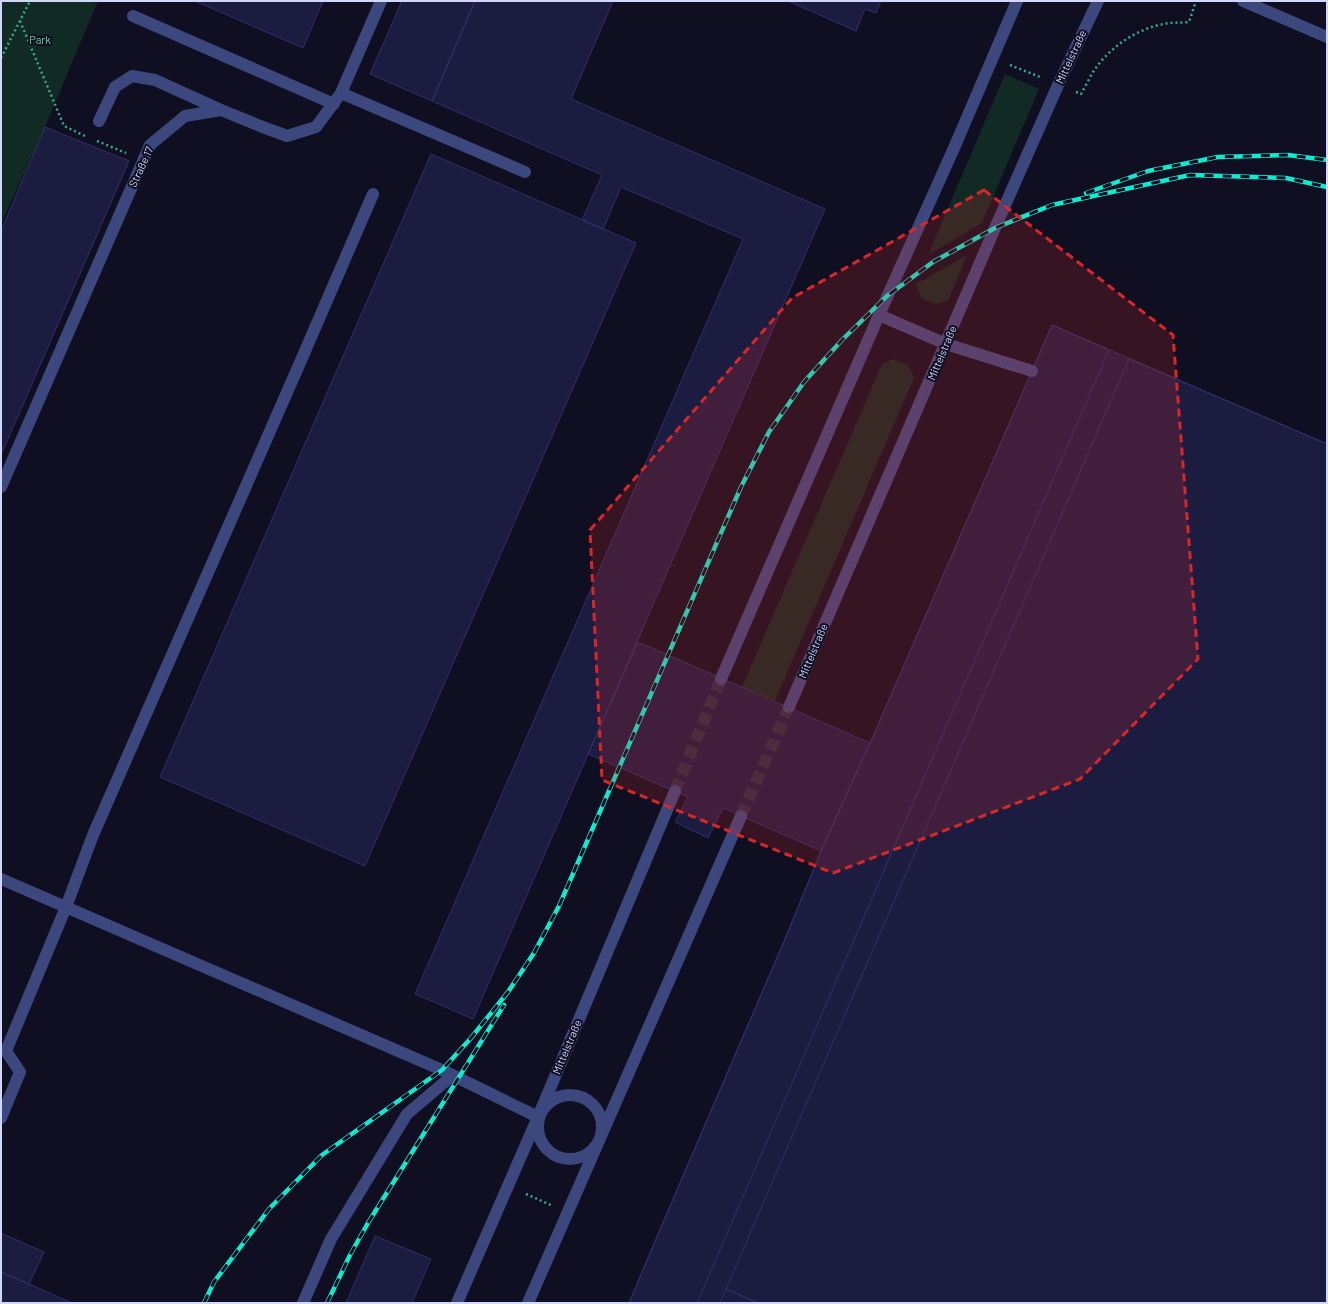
<svg xmlns="http://www.w3.org/2000/svg" width="1328" height="1304" viewBox="0 0 1328 1304" font-family="Barlow,sans-serif">
	<rect width="100%" height="100%" fill="#0f0f21"/>
	<!-- green -->
	<path fill="#122a24" d="M 1,1 L 98,1 L 45,127 L 1,224 Z
		M 1005,74 L 1039,89 L 982,223 L 928,255 Z
		M 967,255 L 948,301 L 935,304 L 921,298 L 916,284 Z
		M 893,359 L 908,365 L 914,378 L 775,701 L 742,687 L 882,364 Z"/>
	<!-- building -->
	<path fill="#1c1c41" stroke="#2f306b" d="M 195,1 L 323,1 L 303,48 Z
		M 402,1 L 475,1 L 432,101 L 370,74 Z
		M 475,1 L 613,1 L 571,99 L 825,209 L 473,1019 L 415,994 L 743,239 L 621,187 L 603,229 L 582,220 L 602,175 L 432,101 Z
		M 788,1 L 881,1 L 876,13 L 865,9 L 856,31 Z
		M 45,127 L 129,161 L 1,455 L 1,231 Z
		M 431,154 L 636,243 L 365,866 L 160,777 Z
		M 1052,325 L 1327,444 L 1327,1303 L 629,1303 L 667,1213 L 785,939 L 821,851 L 875,732 Z
		M 1052,325 L 1109,350 L 697,1303 L 629,1303 L 667,1213 L 785,939 L 821,851 L 875,732 Z
		M 1129,359 L 1327,444 L 1327,1303 L 758,1303 L 726,1289 Z
		M 638,642 L 870,743 L 821,851 L 723,808 L 708,838 L 675,822 L 688,797 L 588,754 Z
		M 1,1233 L 44,1252 L 29,1284 L 1,1272 Z
		M 375,1236 L 431,1259 L 412,1303 L 346,1303 Z
		M 1,1272 L 29,1284 L 72,1303 L 1,1303 Z
		M 726,1289 L 758,1303 L 720,1303 Z"/>
	<g fill="none" stroke-linecap="round" stroke-linejoin="round">
		<!-- minor-tunnel -->
		<path stroke="#2c2d42" stroke-width="12" stroke-dasharray="12 6" stroke-linecap="butt" d="M 675,791 L 721,679
			M 741,816 L 789,707"/>
		<!-- path -->
		<path stroke="#35ac8b" stroke-width="2.5" stroke-dasharray="2 3" stroke-linecap="butt" d="M 20,21 L 64,126 L 85,136
			M 1,58 L 30,1
			M 1010,65 L 1040,77
			M 1076,92 L 1081,94 C 1085,87 1089,79 1093,72 C 1108,49 1135,29 1164,24 C 1172,22 1180,23 1189,22 L 1196,1
			M 97,141 L 126,153
			M 526,1194 L 551,1205"/>
		<!-- minor -->
		<path stroke="#3c487d" stroke-width="12" d="M 1243,1 L 1327,37
			M 133,16 L 334,104
			M 341,93 L 525,172
			M 99,121 L 115,87 L 132,76 L 155,80 L 221,110
			M 879,315 L 946,344 L 1032,371
			M 1,487 L 150,145 L 185,116 L 221,110 L 260,126 L 287,136 L 316,127 L 341,93 L 381,1
			M 721,679 L 879,315 L 954,148 L 1017,1
			M 789,707 L 995,228 L 1058,85 L 1098,1
			M 1,879 L 442,1070 L 538,1117
			M 6,1051 L 66,907 L 93,835 L 299,365 L 373,194
			M538 1127a32 32 0 1 1 64 0a32 32 0 1 1-64 0Z
			M 1,1118 L 20,1072 L 6,1051
			M 303,1303 L 331,1239 L 407,1114 L 453,1075
			M 457,1303 L 538,1117 L 675,791
			M 528,1303 L 741,816"/>
		<!-- rail casing -->
		<g stroke="#0eebd1" stroke-width="4.5">
			<path id="rail" d="M 1086,193 L 1148,171 L 1218,157 L 1288,155 L 1327,160
				M 204,1303 L 214,1282 L 269,1209 L 322,1155 L 442,1070 L 471,1038 L 508,992 L 534,953 L 559,906 L 741,487 L 769,432 L 804,382 L 842,340 L 887,296 L 933,262 L 995,228 L 1052,205 L 1190,175 L 1286,178 L 1327,187
				M 327,1303 L 350,1255 L 368,1223 L 504,1005"/>
		</g>
		<!-- rail -->
		<use href="#rail" stroke="#0f0f21" stroke-width="3" stroke-dasharray="9" stroke-linecap="butt"/>
	</g>
	<!-- marked area -->
	<path fill="#d62828" fill-opacity="0.2" stroke="#d62828" stroke-width="3" stroke-dasharray="8 5" stroke-linejoin="round" d="M 984,190 L 1173,335 L 1198,659 L 1080,779 L 833,873 L 602,780 L 590,530 L 792,298 Z"/>
	<g text-anchor="middle" stroke-width="4" stroke-linejoin="round" paint-order="stroke">
		<!-- park labels -->
		<g font-size="11" fill="#62d8a1" stroke="#0f0f21">
			<text x="40" y="44">Park</text>
		</g>
		<!-- street labels -->
		<g font-size="11" fill="#d1d6fc" stroke="#0f0f21">
			<text transform="translate(1071 57) rotate(-65)" y="4">Mittelstraße</text>
			<text transform="translate(141 167) rotate(-65)" y="4">Straße 17</text>
			<text transform="translate(942 353) rotate(-67)" y="4">Mittelstraße</text>
			<text transform="translate(813 651) rotate(-67)" y="4">Mittelstraße</text>
			<text transform="translate(567 1047) rotate(-67)" y="4">Mittelstraße</text>
		</g>
	</g>
	<!-- border -->
	<rect width="1328" height="1304" fill="none" stroke="#d1d6fc" stroke-width="4"/>
</svg>
